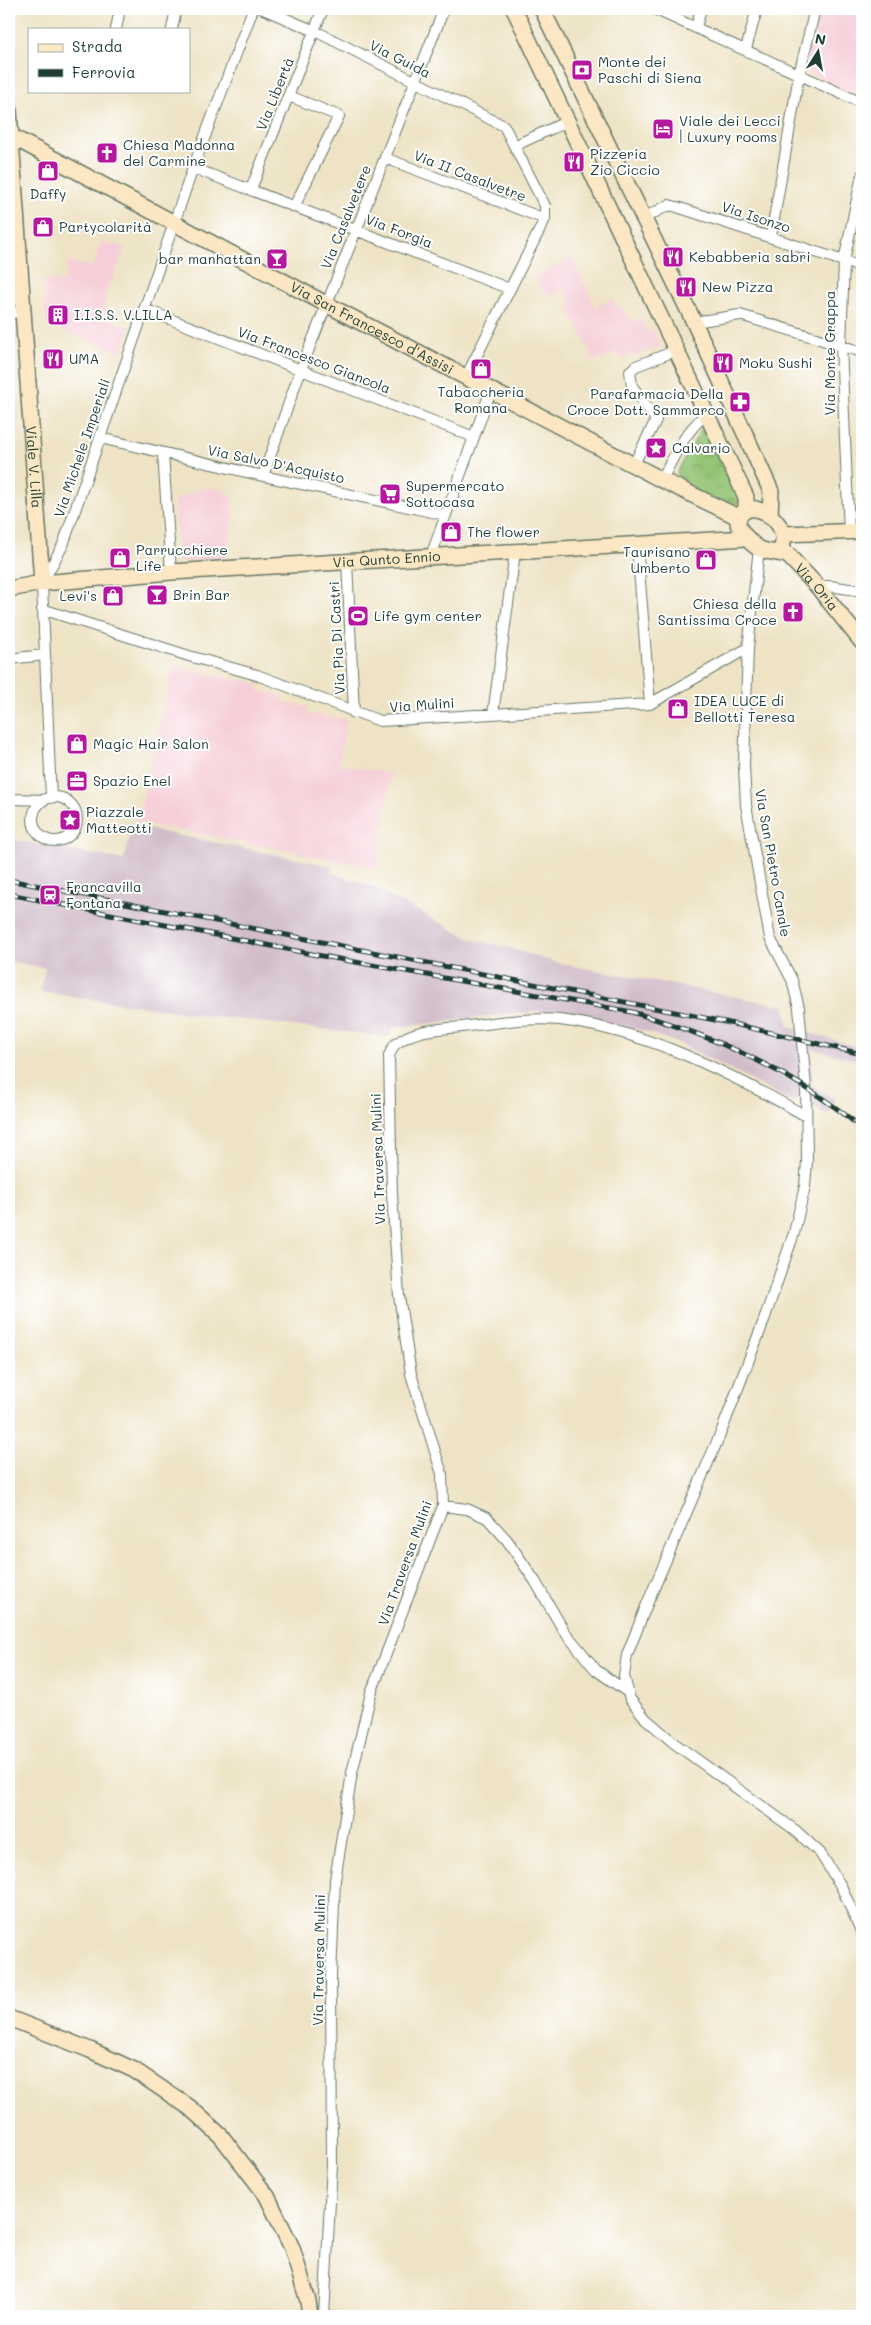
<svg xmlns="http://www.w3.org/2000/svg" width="871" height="2325" viewBox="0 0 871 2325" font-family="Mali,sans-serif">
	<defs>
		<pattern id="park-crowns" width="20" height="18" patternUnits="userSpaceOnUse" patternTransform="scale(1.25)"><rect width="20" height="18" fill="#94c474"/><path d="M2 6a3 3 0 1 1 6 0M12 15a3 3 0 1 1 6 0" fill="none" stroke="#78a060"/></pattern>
	</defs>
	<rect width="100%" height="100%" fill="#fff"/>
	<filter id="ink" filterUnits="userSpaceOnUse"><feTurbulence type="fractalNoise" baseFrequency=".02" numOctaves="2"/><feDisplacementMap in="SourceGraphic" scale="10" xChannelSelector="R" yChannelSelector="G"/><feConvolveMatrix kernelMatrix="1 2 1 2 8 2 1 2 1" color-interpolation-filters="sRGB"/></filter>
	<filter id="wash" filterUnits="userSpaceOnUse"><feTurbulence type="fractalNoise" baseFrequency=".0096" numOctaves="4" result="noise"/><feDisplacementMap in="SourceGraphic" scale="20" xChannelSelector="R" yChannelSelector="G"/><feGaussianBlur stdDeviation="1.12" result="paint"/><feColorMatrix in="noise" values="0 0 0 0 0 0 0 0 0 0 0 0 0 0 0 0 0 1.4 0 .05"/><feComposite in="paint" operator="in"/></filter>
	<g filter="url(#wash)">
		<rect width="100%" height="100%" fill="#eee3c5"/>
		<!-- built -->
		<path fill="#f6cfd8" d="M 818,9 L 862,9 L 862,98 L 803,70 Z
			M 101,241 L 112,247 L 114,243 L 125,248 L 111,283 L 108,282 L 103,318 L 130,327 L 122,353 L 46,324 L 43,280 L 64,282 L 68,263 L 93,266 Z
			M 572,258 L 596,308 L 611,299 L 633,321 L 643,321 L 648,333 L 654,330 L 661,347 L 621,359 L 618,352 L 595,362 L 569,309 L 573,306 L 564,289 L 549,296 L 546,291 L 543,293 L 534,277 Z
			M 219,488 L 227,491 L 232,497 L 234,514 L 225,558 L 178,562 L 174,500 L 200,489 Z
			M 173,667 L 259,684 L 258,691 L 283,695 L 282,702 L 308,707 L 308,714 L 347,719 L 339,764 L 391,774 L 377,868 L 137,822 Z"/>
		<!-- industrial -->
		<path fill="#d1bdca" d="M 132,826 L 332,866 L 331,872 L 371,886 L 470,939 L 506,947 L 558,963 L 785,1006 L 789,1027 L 858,1047 L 856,1060 L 812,1049 L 812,1085 L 836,1100 L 828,1116 L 800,1097 L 794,1102 L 788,1100 L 681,1044 L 641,1030 L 535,1011 L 393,1028 L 388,1037 L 202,1015 L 40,992 L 45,968 L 9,961 L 9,839 L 124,860 Z"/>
		<!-- park -->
		<path fill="url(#park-crowns)" stroke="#5a8054" d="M 705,422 L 741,501 L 730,509 L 679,481 L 677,472 Z"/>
	</g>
	<g filter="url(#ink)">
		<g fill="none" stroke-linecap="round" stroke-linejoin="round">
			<!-- street casing -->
			<g stroke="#677767" stroke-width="12">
				<path id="street" d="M 263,9 L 315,31 L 504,126 L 545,206 L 545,219 L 466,377
					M 654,9 L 862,103
					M 696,27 L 701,9
					M 116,29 L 120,9
					M 172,29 L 176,9
					M 746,49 L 757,9
					M 289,96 L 339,116 L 295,205
					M 514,146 L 568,121
					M 385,158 L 545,219
					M 193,168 L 510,289
					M 251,189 L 323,9
					M 642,219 L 669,205 L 677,207 L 862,267
					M 771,236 L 799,75 L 815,9
					M 144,309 L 474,437
					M 9,313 L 24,312
					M 694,322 L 740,315 L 862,352
					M 100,438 L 263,476 L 446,515
					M 163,453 L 171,572
					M 634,464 L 656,420 L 632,386 L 630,371 L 636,366 L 675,351
					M 263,476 L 301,369 L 444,9
					M 662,480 C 674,455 685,432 706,414
					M 849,532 L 841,345 L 844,261 L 862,175
					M 637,545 L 650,704
					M 759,548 L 748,648 L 744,765 L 746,805 L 770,938 L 792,980 L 799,1008 L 806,1087 L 807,1161 L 805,1186 L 794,1233 L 763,1323 L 722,1430 L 647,1604 L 627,1655 L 624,1676 L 630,1699 L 646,1719 L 674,1743 L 795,1830 L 820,1853 L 841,1886 L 862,1933
					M 431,556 L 491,390
					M 347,561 L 354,713
					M 817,586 L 830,586 L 862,591
					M 42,609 L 189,656 L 257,675 L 380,721 L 650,704 L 748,648
					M 9,659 L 44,655
					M 493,714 L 515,552
					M 9,795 L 13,799 L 44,800
					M33 819a22 22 0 1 1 44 0a22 22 0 1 1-44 0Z
					M 51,798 L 42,583 L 63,545 L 193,168 L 253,9
					M 443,1506 L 467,1509 L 487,1518 L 507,1540 L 535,1581 L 564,1631 L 596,1670 L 626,1691
					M 324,2316 L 332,2164 L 331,1977 L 335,1880 L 352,1773 L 371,1693 L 443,1506 L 442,1474 L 411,1374 L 399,1296 L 392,1194 L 389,1056 C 391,1052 393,1045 397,1043 C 415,1029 439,1029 462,1027 C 494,1023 527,1017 560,1020 C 649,1031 729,1073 806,1116"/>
			</g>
			<!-- secondary casing -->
			<g stroke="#677767" stroke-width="18">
				<g id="secondary">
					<path d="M 514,9 L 746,497 L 746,509"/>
					<path d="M 542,9 L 694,322 L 771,491 L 770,517"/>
					<path id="s1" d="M 9,110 L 42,583"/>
					<path id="s2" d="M 9,135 L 326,304 L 662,480 L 738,517"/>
					<path d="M 784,534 L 862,531"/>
					<path id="s3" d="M 783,550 L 817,586 L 862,642"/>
					<path d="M 779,552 C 791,535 775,513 756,509 C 745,507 735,516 739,527 C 743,535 752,545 760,549 C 769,553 780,552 790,556"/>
					<path id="s4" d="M 9,589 L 42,583 L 171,572 L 747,538"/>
					<path d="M 9,2018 L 90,2050 L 134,2070 L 189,2107 L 221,2136 L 267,2196 L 292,2248 L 308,2301 L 310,2316"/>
				</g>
			</g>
			<!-- street -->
			<use href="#street" stroke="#fff" stroke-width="10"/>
			<!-- secondary -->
			<use href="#secondary" stroke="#fbe7c3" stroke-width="15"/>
			<!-- rail casing -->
			<g stroke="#1f3d34" stroke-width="5">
				<path id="rail" d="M 9,880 L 725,1022 L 862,1054
					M 9,894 L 322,956 L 632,1012 C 715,1036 795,1073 862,1128"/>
			</g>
			<!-- rail -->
			<use href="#rail" stroke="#fff" stroke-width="3" stroke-dasharray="9" stroke-linecap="butt"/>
		</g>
	</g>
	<!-- icons -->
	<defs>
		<g id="bank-square" transform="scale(1.125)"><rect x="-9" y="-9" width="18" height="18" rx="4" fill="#b5179e" stroke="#fff"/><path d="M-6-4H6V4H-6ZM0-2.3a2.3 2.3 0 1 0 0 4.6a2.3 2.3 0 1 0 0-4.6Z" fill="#fff"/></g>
		<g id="hotel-square" transform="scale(1.125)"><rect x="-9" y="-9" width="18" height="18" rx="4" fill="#b5179e" stroke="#fff"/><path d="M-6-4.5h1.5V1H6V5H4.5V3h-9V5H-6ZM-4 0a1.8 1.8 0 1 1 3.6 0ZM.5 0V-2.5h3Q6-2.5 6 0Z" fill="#fff"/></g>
		<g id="church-square" transform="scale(1.125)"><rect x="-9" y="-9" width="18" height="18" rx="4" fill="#b5179e" stroke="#fff"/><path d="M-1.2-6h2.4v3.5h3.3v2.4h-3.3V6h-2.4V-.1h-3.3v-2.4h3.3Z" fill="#fff"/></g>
		<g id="restaurant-square" transform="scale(1.125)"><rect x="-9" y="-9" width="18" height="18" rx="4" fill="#b5179e" stroke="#fff"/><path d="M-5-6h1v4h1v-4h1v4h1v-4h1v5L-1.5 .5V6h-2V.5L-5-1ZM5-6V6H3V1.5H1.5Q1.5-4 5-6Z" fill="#fff"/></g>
		<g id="shop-square" transform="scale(1.125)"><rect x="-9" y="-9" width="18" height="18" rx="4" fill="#b5179e" stroke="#fff"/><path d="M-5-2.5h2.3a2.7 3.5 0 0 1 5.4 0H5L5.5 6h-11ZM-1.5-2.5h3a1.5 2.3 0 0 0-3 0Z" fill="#fff"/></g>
		<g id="bar-square" transform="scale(1.125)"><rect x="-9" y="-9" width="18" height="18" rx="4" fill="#b5179e" stroke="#fff"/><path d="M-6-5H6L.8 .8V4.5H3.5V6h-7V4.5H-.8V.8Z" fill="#fff"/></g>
		<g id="building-square" transform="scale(1.125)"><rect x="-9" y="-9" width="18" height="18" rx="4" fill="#b5179e" stroke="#fff"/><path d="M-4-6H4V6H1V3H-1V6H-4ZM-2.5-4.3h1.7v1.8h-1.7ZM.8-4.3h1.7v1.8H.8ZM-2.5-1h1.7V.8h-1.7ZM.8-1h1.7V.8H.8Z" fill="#fff"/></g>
		<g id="pharmacy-square" transform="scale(1.125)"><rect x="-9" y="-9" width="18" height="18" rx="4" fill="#b5179e" stroke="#fff"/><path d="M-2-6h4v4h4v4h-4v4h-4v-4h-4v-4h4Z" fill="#fff"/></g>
		<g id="sight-square" transform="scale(1.125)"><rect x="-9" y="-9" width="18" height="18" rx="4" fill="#b5179e" stroke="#fff"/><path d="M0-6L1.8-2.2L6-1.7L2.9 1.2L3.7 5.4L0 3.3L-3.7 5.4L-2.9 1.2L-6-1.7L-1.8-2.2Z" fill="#fff"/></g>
		<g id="supermarket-square" transform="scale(1.125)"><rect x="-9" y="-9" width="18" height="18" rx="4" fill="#b5179e" stroke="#fff"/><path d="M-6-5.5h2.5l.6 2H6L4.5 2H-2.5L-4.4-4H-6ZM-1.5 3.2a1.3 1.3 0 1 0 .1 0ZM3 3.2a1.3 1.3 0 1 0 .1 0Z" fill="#fff"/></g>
		<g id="stadium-square" transform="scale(1.125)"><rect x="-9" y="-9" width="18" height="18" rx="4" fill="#b5179e" stroke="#fff"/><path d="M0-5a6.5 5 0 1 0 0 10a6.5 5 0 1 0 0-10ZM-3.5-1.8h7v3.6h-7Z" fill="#fff"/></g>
		<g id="office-square" transform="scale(1.125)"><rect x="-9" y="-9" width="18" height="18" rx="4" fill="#b5179e" stroke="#fff"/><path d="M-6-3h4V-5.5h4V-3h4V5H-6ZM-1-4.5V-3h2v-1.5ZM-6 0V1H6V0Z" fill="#fff"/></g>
		<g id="station-square" transform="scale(1.125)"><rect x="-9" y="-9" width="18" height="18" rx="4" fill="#b5179e" stroke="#fff"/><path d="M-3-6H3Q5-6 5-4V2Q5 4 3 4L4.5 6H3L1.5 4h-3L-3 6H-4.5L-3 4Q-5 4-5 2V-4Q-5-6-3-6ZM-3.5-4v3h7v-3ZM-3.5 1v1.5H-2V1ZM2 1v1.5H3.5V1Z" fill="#fff"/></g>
	</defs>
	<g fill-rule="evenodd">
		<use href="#bank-square" x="582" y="70"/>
		<use href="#hotel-square" x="663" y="129"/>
		<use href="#church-square" x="107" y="153"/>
		<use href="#restaurant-square" x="574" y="162"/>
		<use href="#shop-square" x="48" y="171"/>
		<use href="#shop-square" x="43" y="227"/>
		<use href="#restaurant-square" x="673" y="257"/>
		<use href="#bar-square" x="277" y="259"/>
		<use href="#restaurant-square" x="686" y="287"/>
		<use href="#building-square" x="58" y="315"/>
		<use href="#restaurant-square" x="53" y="359"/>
		<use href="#restaurant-square" x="723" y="363"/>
		<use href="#shop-square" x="481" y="369"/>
		<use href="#pharmacy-square" x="740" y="402"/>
		<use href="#sight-square" x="656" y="448"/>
		<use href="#supermarket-square" x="390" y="494"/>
		<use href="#shop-square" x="451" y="532"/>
		<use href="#shop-square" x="120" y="558"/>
		<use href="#shop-square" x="706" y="560"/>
		<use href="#bar-square" x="157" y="595"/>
		<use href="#shop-square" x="113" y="596"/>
		<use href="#church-square" x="793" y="612"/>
		<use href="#stadium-square" x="358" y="616"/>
		<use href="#shop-square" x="678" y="709"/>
		<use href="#shop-square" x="77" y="744"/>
		<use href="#office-square" x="77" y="781"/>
		<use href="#sight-square" x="70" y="820"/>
		<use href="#station-square" x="50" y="895"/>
	</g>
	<g text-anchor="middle" stroke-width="4" stroke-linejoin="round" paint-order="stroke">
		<!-- street labels -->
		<g font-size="14" fill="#1f3d34" stroke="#fff">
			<text transform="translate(400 59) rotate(27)" y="5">Via Guida</text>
			<text transform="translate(275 94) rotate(-68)" y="5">Via Libertà</text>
			<text transform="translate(470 176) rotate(21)" y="5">Via II Casalvetre</text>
			<text transform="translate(346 217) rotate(-68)" y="5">Via Casalvetere</text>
			<text transform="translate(756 217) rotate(18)" y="5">Via Isonzo</text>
			<text transform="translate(399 231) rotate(21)" y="5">Via Forgia</text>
			<text dy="5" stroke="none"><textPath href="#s2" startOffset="411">Via San Francesco d'Assisi</textPath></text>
			<text transform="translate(830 353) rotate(-90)" y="5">Via Monte Grappa</text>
			<text transform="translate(314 360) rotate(21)" y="5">Via Francesco Giancola</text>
			<text transform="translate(82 448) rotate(-71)" y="5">Via Michele Imperiali</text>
			<text transform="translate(276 464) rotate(12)" y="5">Via Salvo D'Acquisto</text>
			<text dy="5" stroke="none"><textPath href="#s1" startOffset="358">Viale V. Lilla</textPath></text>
			<text dy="5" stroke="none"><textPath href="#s4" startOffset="379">Via Qunto Ennio</textPath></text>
			<text dy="5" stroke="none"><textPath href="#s3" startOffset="50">Via Oria</textPath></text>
			<text transform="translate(337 638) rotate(-93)" y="5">Via Pia Di Castri</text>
			<text transform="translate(422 705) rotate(-4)" y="5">Via Mulini</text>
			<text transform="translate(773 863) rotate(80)" y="5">Via San Pietro Canale</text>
			<text transform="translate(378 1159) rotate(-92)" y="5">Via Traversa Mulini</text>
			<text transform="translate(405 1563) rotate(-70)" y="5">Via Traversa Mulini</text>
			<text transform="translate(319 1960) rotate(-89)" y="5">Via Traversa Mulini</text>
		</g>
		<!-- poi labels -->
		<g font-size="14" fill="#1f3d34" stroke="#fff" text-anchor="start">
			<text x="598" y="67">Monte dei<tspan x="598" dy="16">Paschi di Siena</tspan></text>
			<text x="679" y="126">Viale dei Lecci<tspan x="679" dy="16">| Luxury rooms</tspan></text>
			<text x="123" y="150">Chiesa Madonna<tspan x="123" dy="16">del Carmine</tspan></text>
			<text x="590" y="159">Pizzeria<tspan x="590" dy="16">Zio Ciccio</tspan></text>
			<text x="48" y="199" text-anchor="middle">Daffy</text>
			<text x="59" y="232">Partycolarità</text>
			<text x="689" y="262">Kebabberia sabri</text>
			<text x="261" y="264" text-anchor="end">bar manhattan</text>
			<text x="702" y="292">New Pizza</text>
			<text x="74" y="320">I.I.S.S. V.LILLA</text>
			<text x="69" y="364">UMA</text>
			<text x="739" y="368">Moku Sushi</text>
			<text x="481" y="397" text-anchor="middle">Tabaccheria<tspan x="481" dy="16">Romana</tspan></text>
			<text x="724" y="399" text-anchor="end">Parafarmacia Della<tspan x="724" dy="16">Croce Dott. Sammarco</tspan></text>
			<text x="672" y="453">Calvario</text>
			<text x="406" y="491">Supermercato<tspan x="406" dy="16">Sottocasa</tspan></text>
			<text x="467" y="537">The flower</text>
			<text x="136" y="555">Parrucchiere<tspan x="136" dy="16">Life</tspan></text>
			<text x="690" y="557" text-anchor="end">Taurisano<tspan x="690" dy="16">Umberto</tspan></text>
			<text x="173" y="600">Brin Bar</text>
			<text x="97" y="601" text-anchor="end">Levi's</text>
			<text x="777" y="609" text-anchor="end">Chiesa della<tspan x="777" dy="16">Santissima Croce</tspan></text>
			<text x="374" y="621">Life gym center</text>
			<text x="694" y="706">IDEA LUCE di<tspan x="694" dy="16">Bellotti Teresa</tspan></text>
			<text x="93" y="749">Magic Hair Salon</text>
			<text x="93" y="786">Spazio Enel</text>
			<text x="86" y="817">Piazzale<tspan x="86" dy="16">Matteotti</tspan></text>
			<text x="66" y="892">Francavilla<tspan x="66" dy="16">Fontana</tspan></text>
		</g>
	</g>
	<!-- margin -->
	<rect width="871" height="2325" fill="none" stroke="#fff" stroke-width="30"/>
	<!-- legend -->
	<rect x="28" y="28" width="162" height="65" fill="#ffffff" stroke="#a5b1ae"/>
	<rect x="38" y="44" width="25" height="8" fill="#fbe7c3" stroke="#a5b1ae"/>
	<text x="72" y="52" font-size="15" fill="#1f3d34">Strada</text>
	<rect x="38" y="69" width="25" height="8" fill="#1f3d34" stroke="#a5b1ae"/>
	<text x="72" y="78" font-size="15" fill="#1f3d34">Ferrovia</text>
	<!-- north arrow -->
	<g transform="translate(818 52) rotate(11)" stroke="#ffffff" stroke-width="4" paint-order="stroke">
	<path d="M0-4L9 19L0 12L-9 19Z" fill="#1f3d34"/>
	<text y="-8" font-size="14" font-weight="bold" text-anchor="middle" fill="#1f3d34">N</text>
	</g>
</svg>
